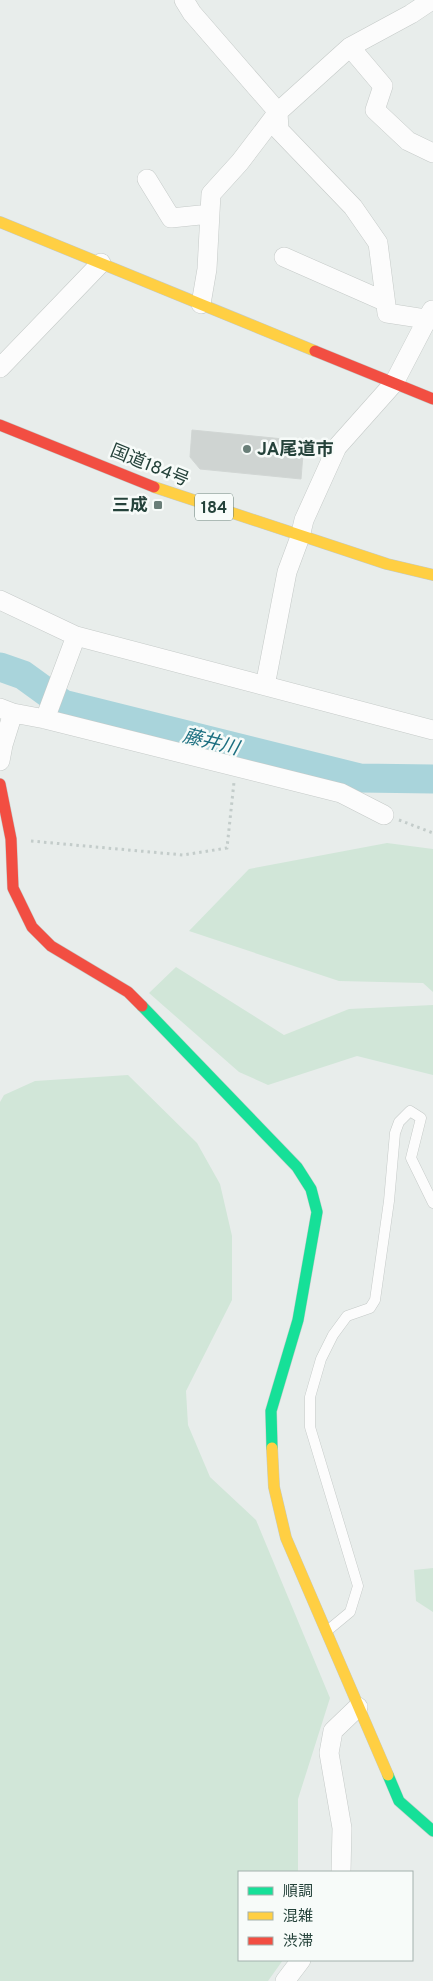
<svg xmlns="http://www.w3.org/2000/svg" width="433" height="1981" viewBox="0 0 433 1981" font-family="Overpass,'Noto Sans JP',sans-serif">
	<rect width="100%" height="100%" fill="#e8edeb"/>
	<!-- green -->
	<path fill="#d1e6d8" d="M 387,843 L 433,849 L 433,992 L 423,983 L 339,981 L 189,931 L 249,869 Z
		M 176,967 L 284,1035 L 349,1009 L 433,1005 L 433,1075 L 357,1056 L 268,1085 L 239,1072 L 149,993 Z
		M 128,1075 L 197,1143 L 220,1184 L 232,1236 L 232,1300 L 186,1391 L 188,1425 L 210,1477 L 256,1520 L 330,1698 L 298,1799 L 298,1872 L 239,1872 L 239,1960 L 283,1960 L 268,1981 L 0,1981 L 0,1102 L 4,1095 L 35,1081 Z
		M 433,1568 L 433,1612 L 416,1601 L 414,1570 Z"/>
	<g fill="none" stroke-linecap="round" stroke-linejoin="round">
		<!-- river -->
		<path stroke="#a9d4db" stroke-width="29" d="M 0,667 L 23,675 L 63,704 L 360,778 L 433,779"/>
	</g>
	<!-- building -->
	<path fill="#cfd4d2" stroke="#d1d6d4" d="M 192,430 L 304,441 L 301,479 L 200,469 L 190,457 Z"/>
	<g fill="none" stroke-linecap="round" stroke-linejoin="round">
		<!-- lane casing -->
		<g stroke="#c5cac8" stroke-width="11">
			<path id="lane" d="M 327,1631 L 350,1612 L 358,1586 L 310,1427 L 310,1397 L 321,1359 L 333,1335 L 347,1316 L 370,1308 L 375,1300 L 389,1201 L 395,1133 L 399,1122 L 410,1111 L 421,1118 L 411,1158 L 433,1203"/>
		</g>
		<!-- street casing -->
		<g stroke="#c5cac8" stroke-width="20">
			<path id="street" d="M 184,0 L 192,13 L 278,112 L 279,130 L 353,207 L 378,243 L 387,313 L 433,320
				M 350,47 L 383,86 L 375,110 L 408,141 L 433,153
				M 147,179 L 171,218 L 210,214
				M 284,257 L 384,301
				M 201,304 L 207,269 L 211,194 L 240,162 L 278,112 L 350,47 L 411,14 L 432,0
				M 0,368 L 101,263
				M 0,600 L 76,636 L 433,730
				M 265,686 L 287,572 L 300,537 L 304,520 L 337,447 L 394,383 L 432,310
				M 0,708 L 13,713 L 45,719 L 341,793 L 384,815
				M 45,719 L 76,636
				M 0,761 L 3,745 L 13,713
				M 341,1872 L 342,1828 L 329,1753 L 333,1731 L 358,1707
				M 285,1981 L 301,1960"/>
		</g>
		<!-- fast casing -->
		<g stroke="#c3cbc8" stroke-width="12">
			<path id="fast" d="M 142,1006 L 297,1167 L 311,1189 L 317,1212 L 298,1320 L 271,1411 L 272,1448
				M 388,1775 L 399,1801 L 433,1831"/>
		</g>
		<!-- slow casing -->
		<g stroke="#c3cbc8" stroke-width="12">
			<path id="slow" d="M 0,222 L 315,351
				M 154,487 L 387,564 L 433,575
				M 272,1448 L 274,1487 L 286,1538 L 388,1775"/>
		</g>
		<!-- jam casing -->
		<g stroke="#c3cbc8" stroke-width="12">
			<path id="jam" d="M 315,351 L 433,399
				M 0,425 L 154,487
				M 0,784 L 11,839 L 13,888 L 32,927 L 51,946 L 128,992 L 142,1006"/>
		</g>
		<!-- path -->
		<path stroke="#c3ccca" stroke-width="3" stroke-dasharray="2.5 4" stroke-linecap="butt" d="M 399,820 L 433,833
			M 31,841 L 183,855 L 227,848 L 234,782"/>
		<!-- lane -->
		<use href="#lane" stroke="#fcfcfc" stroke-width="10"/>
		<!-- street -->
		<use href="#street" stroke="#fcfcfc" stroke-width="19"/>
		<!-- fast -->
		<use href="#fast" stroke="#16e098" stroke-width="11"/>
		<!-- slow -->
		<use href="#slow" stroke="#ffcf43" stroke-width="11"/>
		<!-- jam -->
		<use href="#jam" stroke="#f24e42" stroke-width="11"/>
	</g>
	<!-- markers -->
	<g fill="#697e78" stroke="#f7fbf9" stroke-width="2">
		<circle cx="247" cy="449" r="5"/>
		<rect x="153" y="500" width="10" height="10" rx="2.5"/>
	</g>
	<g text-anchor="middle" stroke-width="5" stroke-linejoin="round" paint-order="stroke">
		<!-- shield labels -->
		<rect fill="#f7fbf9" stroke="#637a73" stroke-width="1" x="195" y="493.5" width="38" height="27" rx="4"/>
		<g font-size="16" font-weight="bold" fill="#24423a">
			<text x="214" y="513">184</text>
		</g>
		<!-- poi labels -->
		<g font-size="18" font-weight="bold" fill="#24423a" stroke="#f7fbf9" text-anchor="start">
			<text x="257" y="455">JA尾道市</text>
			<text x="148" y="511" text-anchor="end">三成</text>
		</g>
		<!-- street labels -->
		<g font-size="18" fill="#24423a" stroke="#f7fbf9">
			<text transform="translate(150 465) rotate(22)" y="6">国道184号</text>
		</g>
		<!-- water labels -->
		<g font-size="19" font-style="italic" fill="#1c6f80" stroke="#f7fbf9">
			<text transform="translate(211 741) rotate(14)" y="7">藤井川</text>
		</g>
	</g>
	<!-- legend -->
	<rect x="238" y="1871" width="175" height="90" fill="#f7fbf9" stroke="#a3b1ad"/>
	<rect x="248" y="1887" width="25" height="8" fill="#16e098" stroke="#a3b1ad"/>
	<text x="283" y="1896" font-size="15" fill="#24423a">順調</text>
	<rect x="248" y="1912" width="25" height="8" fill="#ffcf43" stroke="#a3b1ad"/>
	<text x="283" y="1921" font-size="15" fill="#24423a">混雑</text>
	<rect x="248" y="1937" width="25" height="8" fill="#f24e42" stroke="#a3b1ad"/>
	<text x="283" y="1946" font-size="15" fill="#24423a">渋滞</text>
</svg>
